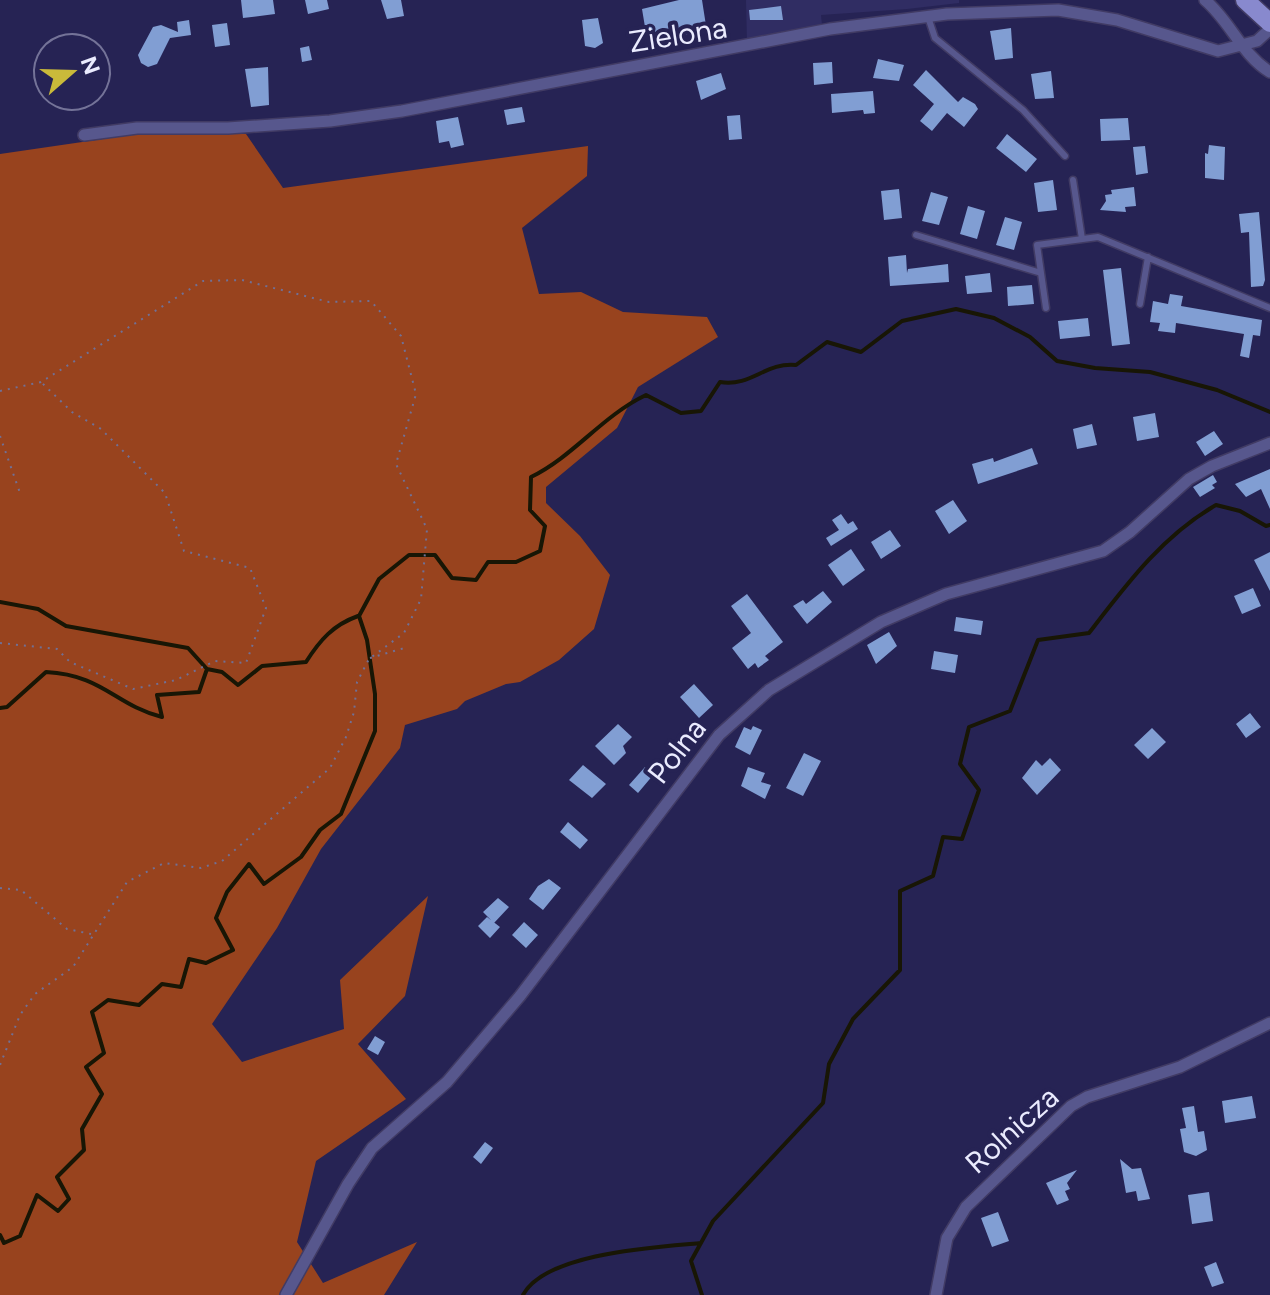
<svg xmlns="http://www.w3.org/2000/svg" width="1270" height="1295" viewBox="0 0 1270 1295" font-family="Figtree,sans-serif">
	<rect width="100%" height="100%" fill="#262354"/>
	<!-- built -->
	<path fill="#302d63" d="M 746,0 L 959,0 L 959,3 L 907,9 L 821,15 L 822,25 L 747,42 Z"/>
	<!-- forest -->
	<path fill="#98431e" d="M 137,134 L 246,134 L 283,188 L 588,146 L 587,176 L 522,228 L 539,294 L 581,292 L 623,312 L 707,317 L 718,337 L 638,387 L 617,428 L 546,487 L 546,503 L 580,536 L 610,575 L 594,629 L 559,660 L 520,682 L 506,684 L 465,701 L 457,709 L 405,725 L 400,748 L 321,849 L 277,928 L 212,1024 L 242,1062 L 344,1029 L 340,980 L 428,896 L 405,996 L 358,1044 L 406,1099 L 316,1161 L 297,1242 L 323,1283 L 417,1242 L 384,1295 L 0,1295 L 0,154 Z"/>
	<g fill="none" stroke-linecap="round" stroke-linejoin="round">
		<!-- stream -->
		<path stroke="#181605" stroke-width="4" d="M 0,602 L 38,609 L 66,626 L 188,648 L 207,669
			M 0,708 L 7,707 L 46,672 C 103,675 115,705 162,717 L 157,695 L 199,692 L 207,669 L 222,672 L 238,685 L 262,666 L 306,662 C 320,640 333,625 358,616
			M 0,1235 L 4,1243 L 20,1236 L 37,1195 L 58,1211 L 69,1199 L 57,1177 L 84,1150 L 82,1129 L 102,1094 L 86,1067 L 104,1053 L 92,1012 L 108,1000 L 139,1005 L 162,984 L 181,987 L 189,959 L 206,963 L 233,950 L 216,918 L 227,892 L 249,864 L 264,884 L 301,857 L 320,830 L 341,814 L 375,731 L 375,694 L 367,640 L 359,616 L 379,579 L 409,555 L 435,555 L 452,578 L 476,580 L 488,562 L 516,562 L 540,551 L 545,526 L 530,510 L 531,477 C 574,456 602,416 646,395 L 681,413 L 701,411 L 720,382 C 752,387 765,362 796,365 L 827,342 L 861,352 L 902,321 L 956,309 L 994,318 L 1030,337 L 1057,361 L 1095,368 L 1150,372 L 1217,390 L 1270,412
			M 523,1295 C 545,1253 656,1247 701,1243
			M 702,1295 L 691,1261 L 713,1221 L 823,1103 L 829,1064 L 853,1019 L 900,970 L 900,891 L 933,876 L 943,837 L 962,839 L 979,790 L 960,764 L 969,727 L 1010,711 L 1038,640 L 1089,633 C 1126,585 1162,536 1216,505 L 1240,511 L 1266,526 L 1270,525"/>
	</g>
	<!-- building -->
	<path fill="#819ed3" d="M 241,0 L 273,0 L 275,14 L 243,18 Z
		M 305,0 L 327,0 L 329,9 L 308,14 Z
		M 381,0 L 401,0 L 404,16 L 387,19 Z
		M 679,0 L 702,0 L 707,32 L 647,39 L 642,9 Z
		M 781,6 L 783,20 L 750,20 L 749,10 Z
		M 598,18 L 603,43 L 595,48 L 585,46 L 582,20 Z
		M 189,20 L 191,35 L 170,38 L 157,64 L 148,67 L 141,63 L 138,55 L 153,27 L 161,25 L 178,32 L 177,22 Z
		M 227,23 L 230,45 L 215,47 L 212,25 Z
		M 1011,28 L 1013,58 L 995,60 L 990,31 Z
		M 309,46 L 312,60 L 302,62 L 300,48 Z
		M 878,59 L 904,65 L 899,81 L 873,78 Z
		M 832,62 L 833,83 L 814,85 L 813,63 Z
		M 268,67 L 269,105 L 251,107 L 245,69 Z
		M 926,70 L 958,102 L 963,97 L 975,104 L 978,109 L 964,127 L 947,113 L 932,131 L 920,121 L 934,104 L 913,85 Z
		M 1051,71 L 1054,98 L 1035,99 L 1031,74 Z
		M 721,73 L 726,89 L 701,100 L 696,81 Z
		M 873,91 L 875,113 L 864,114 L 863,110 L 832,113 L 831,94 Z
		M 522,107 L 525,122 L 507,125 L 504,110 Z
		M 740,115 L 742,139 L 729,140 L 727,116 Z
		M 458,117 L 464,145 L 451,148 L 449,141 L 439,143 L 436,121 Z
		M 1128,118 L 1130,140 L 1101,141 L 1100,119 Z
		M 1007,134 L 1037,159 L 1026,172 L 996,148 Z
		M 1209,145 L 1225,147 L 1224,180 L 1205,178 L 1205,153 L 1208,154 Z
		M 1145,146 L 1148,173 L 1136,175 L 1133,147 Z
		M 1053,180 L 1057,210 L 1038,212 L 1034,183 Z
		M 1134,187 L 1136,206 L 1125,207 L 1126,212 L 1100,210 L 1106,201 L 1105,195 L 1112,194 L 1111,190 Z
		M 899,189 L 902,218 L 884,220 L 881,191 Z
		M 931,192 L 948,197 L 939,225 L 922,221 Z
		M 968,206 L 985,211 L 977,239 L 960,234 Z
		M 1259,212 L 1265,280 L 1263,286 L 1251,287 L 1249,232 L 1241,233 L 1239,214 Z
		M 1005,217 L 1022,222 L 1014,250 L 996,245 Z
		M 906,255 L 907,273 L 908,269 L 948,264 L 949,282 L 890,286 L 888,257 Z
		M 1121,268 L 1130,344 L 1112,346 L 1103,270 Z
		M 990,273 L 992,292 L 967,294 L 965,276 Z
		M 1032,285 L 1034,304 L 1008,306 L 1007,287 Z
		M 1170,294 L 1183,296 L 1181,306 L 1262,320 L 1260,336 L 1253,335 L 1249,358 L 1240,356 L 1244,334 L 1176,323 L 1175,333 L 1158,331 L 1160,323 L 1150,322 L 1153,301 L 1168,304 Z
		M 1088,318 L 1090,336 L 1060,339 L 1058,321 Z
		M 1155,413 L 1159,437 L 1137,441 L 1133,417 Z
		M 1092,424 L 1097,445 L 1077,449 L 1073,429 Z
		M 1214,431 L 1223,444 L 1205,456 L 1196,442 Z
		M 1032,448 L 1038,464 L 978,484 L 972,464 L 993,458 L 994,462 Z
		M 1270,469 L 1270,509 L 1261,489 L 1246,497 L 1235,484 Z
		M 1213,475 L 1217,482 L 1212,485 L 1215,488 L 1200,497 L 1193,487 Z
		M 953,500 L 967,521 L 949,534 L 935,511 Z
		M 841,514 L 848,524 L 853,521 L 858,529 L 831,546 L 826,538 L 839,530 L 832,520 Z
		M 890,530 L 901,546 L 881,559 L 871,542 Z
		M 851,549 L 865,570 L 843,586 L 828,565 Z
		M 1270,552 L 1270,591 L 1254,560 Z
		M 1253,588 L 1261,606 L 1242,614 L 1234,596 Z
		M 823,591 L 832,602 L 807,624 L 793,606 L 803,600 L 806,604 Z
		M 747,594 L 783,642 L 765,656 L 769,660 L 758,668 L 755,663 L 748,669 L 732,648 L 751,633 L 731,606 Z
		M 956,617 L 983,621 L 981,635 L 954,631 Z
		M 889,632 L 897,646 L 876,664 L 867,645 Z
		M 934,651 L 958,655 L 955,673 L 931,669 Z
		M 694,684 L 713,705 L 699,718 L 680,697 Z
		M 1250,713 L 1261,727 L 1246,738 L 1236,724 Z
		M 618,724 L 632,737 L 623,746 L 626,753 L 614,765 L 595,746 Z
		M 753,726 L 762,730 L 750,755 L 735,747 L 744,727 L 751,730 Z
		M 1152,728 L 1166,742 L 1148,759 L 1134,745 Z
		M 804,753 L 821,761 L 803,796 L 786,788 Z
		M 1050,758 L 1061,770 L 1037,795 L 1022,778 L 1036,760 L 1042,766 Z
		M 583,765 L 606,784 L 592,798 L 569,780 Z
		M 645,767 L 654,774 L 638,793 L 629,785 Z
		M 748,767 L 765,773 L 761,782 L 771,785 L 765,799 L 741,786 Z
		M 568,822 L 588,840 L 580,849 L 560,832 Z
		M 549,879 L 561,888 L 543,910 L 529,899 L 538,886 Z
		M 498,898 L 509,907 L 494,923 L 483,912 Z
		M 487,917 L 500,927 L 490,938 L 478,926 Z
		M 524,922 L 538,935 L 526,948 L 512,935 Z
		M 375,1036 L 385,1042 L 378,1055 L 367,1049 Z
		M 1252,1096 L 1256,1118 L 1225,1123 L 1222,1101 Z
		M 1194,1106 L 1198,1132 L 1204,1131 L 1207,1150 L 1196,1156 L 1184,1152 L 1180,1129 L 1186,1128 L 1182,1108 Z
		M 485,1142 L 493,1148 L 481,1164 L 473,1157 Z
		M 1120,1159 L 1132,1169 L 1141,1168 L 1150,1199 L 1138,1201 L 1136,1191 L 1126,1193 Z
		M 1077,1170 L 1067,1183 L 1070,1189 L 1065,1191 L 1069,1200 L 1057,1205 L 1046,1183 Z
		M 1209,1192 L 1213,1221 L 1192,1224 L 1188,1195 Z
		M 998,1212 L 1009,1241 L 992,1247 L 981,1218 Z
		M 1216,1262 L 1224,1283 L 1212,1287 L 1204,1267 Z"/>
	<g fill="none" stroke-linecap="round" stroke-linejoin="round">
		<!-- service casing -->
		<g stroke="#413b64" stroke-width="9">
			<path id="service" d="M 928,17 L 935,38 L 1023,110 L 1065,156
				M 1073,180 L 1082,239
				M 916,235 L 1041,273 L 1037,245 L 1098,237 L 1270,308
				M 1041,273 L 1046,308
				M 1140,304 L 1148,257"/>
		</g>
		<!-- minor casing -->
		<g stroke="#413b64" stroke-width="14">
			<path id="minor" d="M 1205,0 C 1231,22 1241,54 1270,72
				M 84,135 L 137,128 L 228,128 L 330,121 L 402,111 L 830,29 L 947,14 L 1058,10 L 1117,20 L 1218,51 L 1257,41 L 1270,29
				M 286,1295 L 348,1184 L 372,1148 L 447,1082 L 520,996 L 719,735 L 769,690 L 881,622 L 946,594 L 1103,551 L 1130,532 L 1189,479 L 1212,466 L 1270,443
				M 936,1295 L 947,1238 L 966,1207 L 1071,1106 L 1087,1097 L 1180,1067 L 1270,1023"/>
		</g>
		<!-- primary casing -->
		<g stroke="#413b64" stroke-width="21">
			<path id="primary" d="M 1245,0 L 1270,23"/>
		</g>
		<!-- path -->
		<path stroke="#717095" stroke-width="2" stroke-dasharray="2 6" stroke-linecap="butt" d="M 0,391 L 41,382 L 203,281 L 242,280 L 329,302 L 371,301 L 401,336 L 416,394 L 396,464 L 427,529 L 421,599 L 404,633 L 369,659 L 357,682 L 354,712 L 346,737 L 330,768 L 222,861 L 201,868 L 164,863 L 127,882 L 73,967 L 35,994 L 20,1015 L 0,1065
			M 0,436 L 20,493
			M 0,643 L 57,649 L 70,662 L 133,689 L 176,680 L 215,661 L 246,663 L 266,608 L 250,568 L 184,551 L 165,493 L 101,429 L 72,412 L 41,382
			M 370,658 L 408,647
			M 0,888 L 21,890 L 67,929 L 91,934"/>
		<!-- service -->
		<use href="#service" stroke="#57578d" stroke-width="6"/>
		<!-- minor -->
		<use href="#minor" stroke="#57578d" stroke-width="11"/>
		<!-- primary -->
		<use href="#primary" stroke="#8889ce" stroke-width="18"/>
	</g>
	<g text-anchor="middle" stroke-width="8" stroke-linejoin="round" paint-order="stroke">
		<!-- street labels -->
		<g font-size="30" fill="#eaebfe" stroke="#262354">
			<text transform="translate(678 35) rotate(-9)" y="10">Zielona</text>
			<text transform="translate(677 751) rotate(-52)" y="10">Polna</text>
			<text transform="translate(1012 1130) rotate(-42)" y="10">Rolnicza</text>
		</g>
	</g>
	<!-- north arrow -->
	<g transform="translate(72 72) rotate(70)"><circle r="38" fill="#262354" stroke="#747398" stroke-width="2"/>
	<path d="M0-6L14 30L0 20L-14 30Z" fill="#caba3a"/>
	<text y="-12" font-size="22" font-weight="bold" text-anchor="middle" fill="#eaebfe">N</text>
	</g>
</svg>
